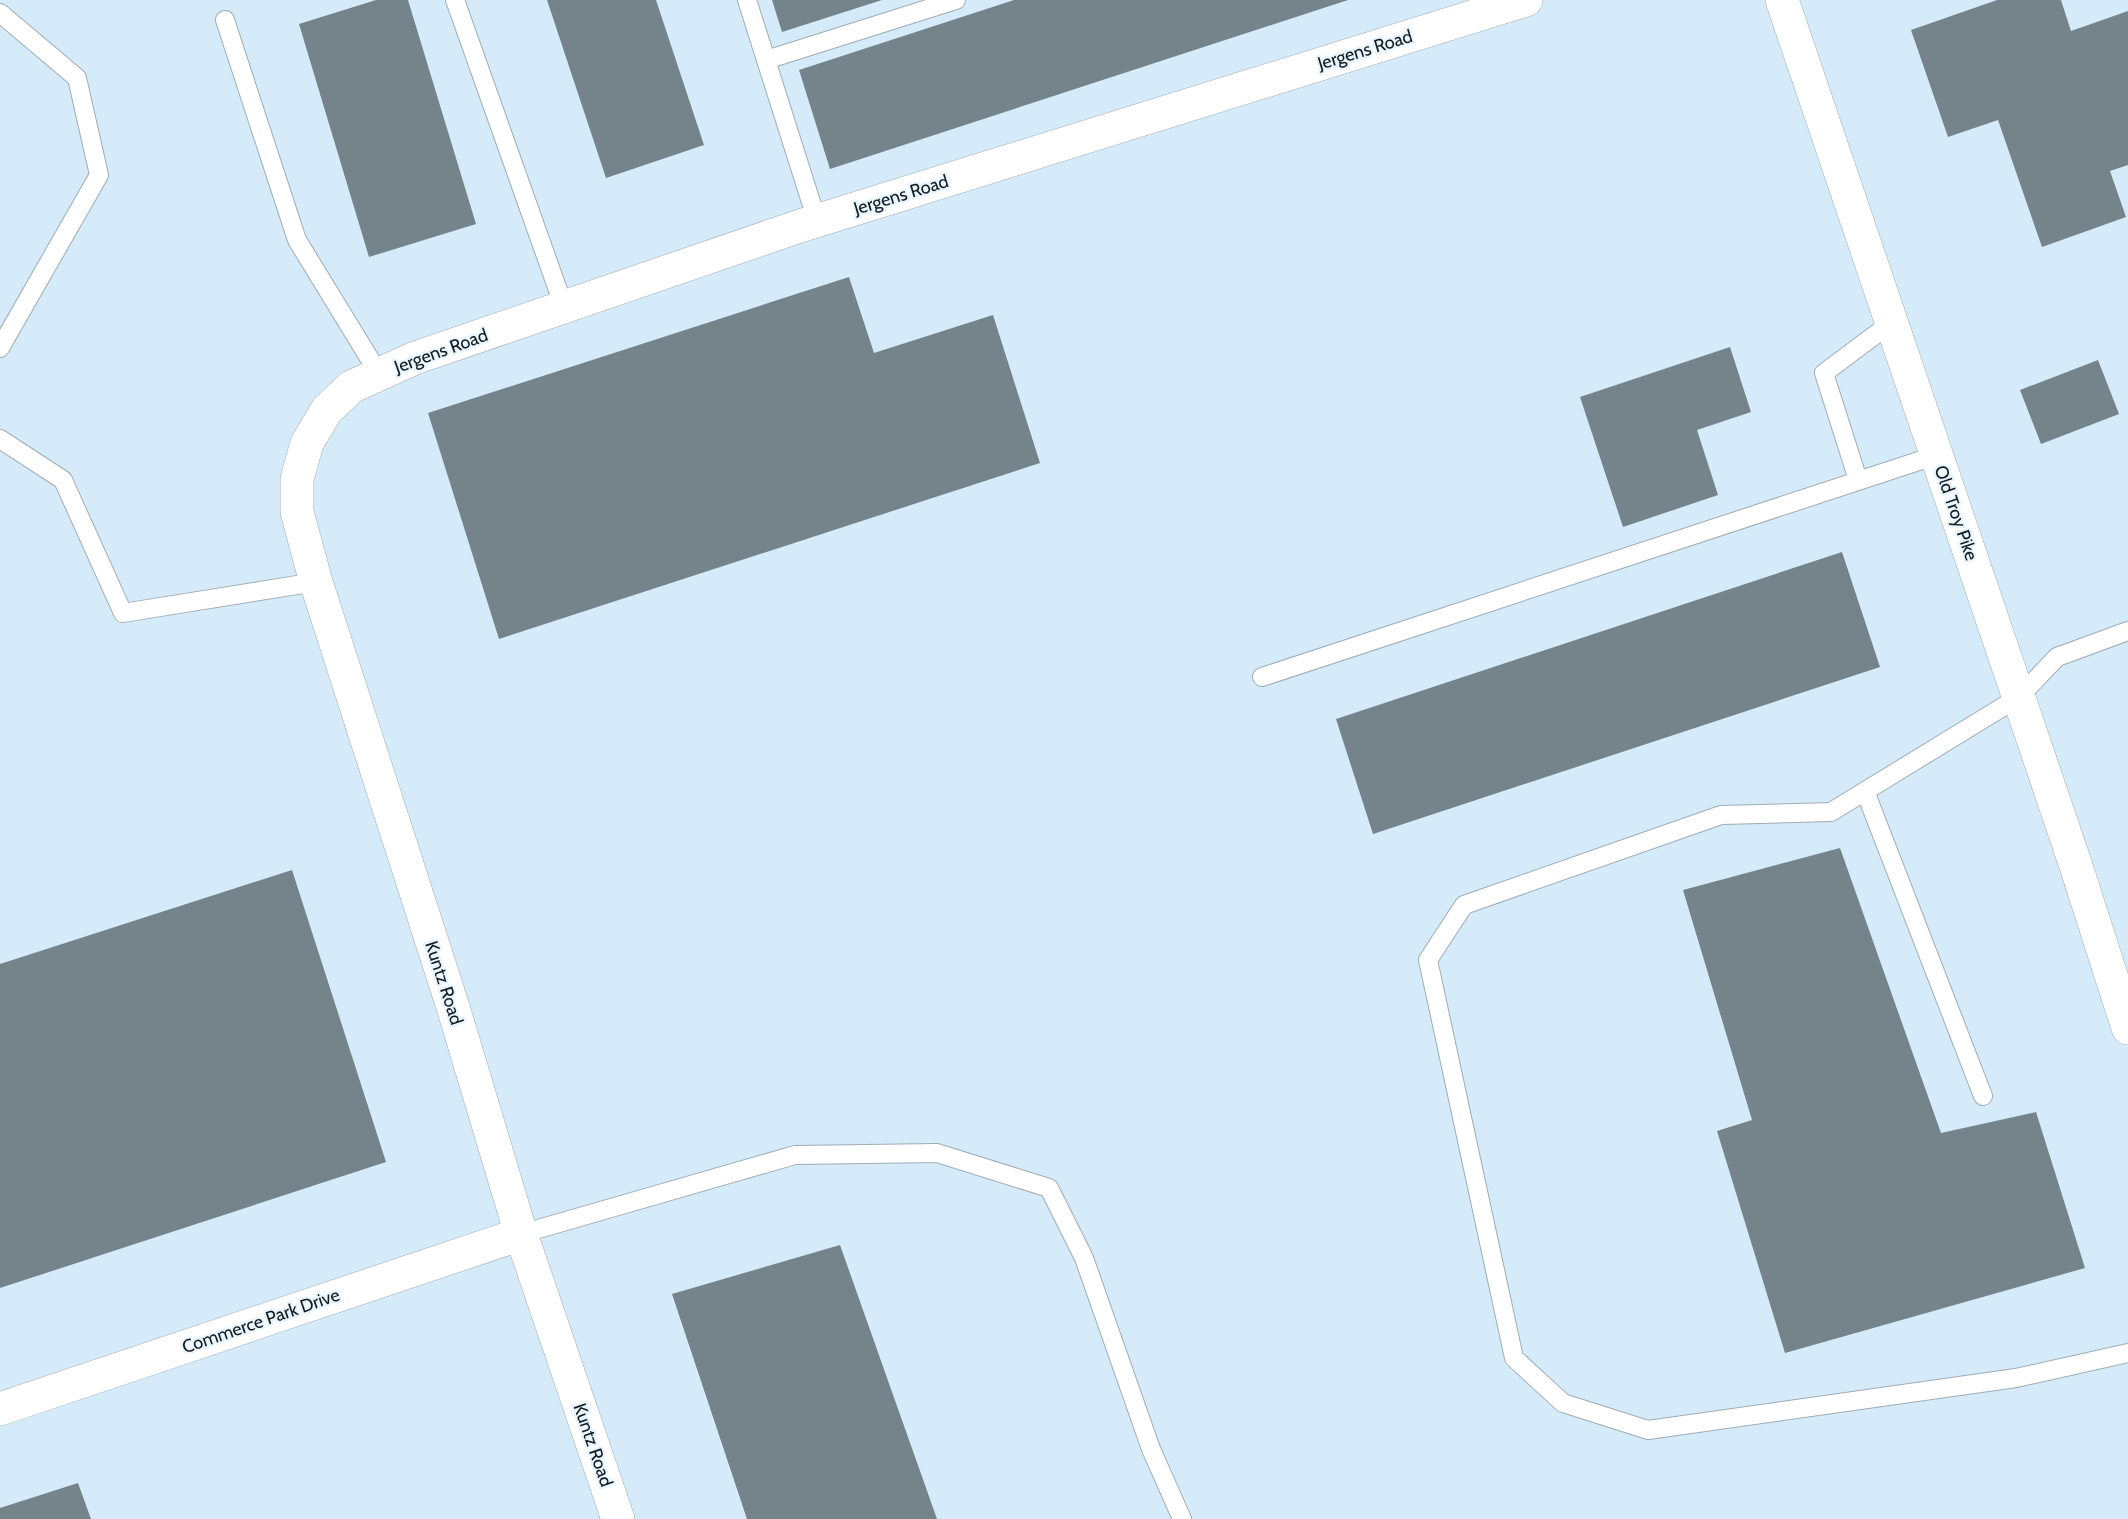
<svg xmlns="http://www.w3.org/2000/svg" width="2128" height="1519" viewBox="0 0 2128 1519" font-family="Cabin,sans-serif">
	<rect width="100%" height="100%" fill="#e6f5fe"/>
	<!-- built -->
	<path fill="#d5ebf9" d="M 0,0 L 2128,0 L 2128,1519 L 0,1519 Z"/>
	<!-- building -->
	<path fill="#75838b" d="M 376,0 L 408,0 L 476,224 L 369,257 L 299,24 Z
		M 547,0 L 656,0 L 704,145 L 606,178 Z
		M 772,0 L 882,0 L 782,32 Z
		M 1014,0 L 1348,0 L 830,169 L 799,70 Z
		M 1997,0 L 2061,0 L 2071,31 L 2128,11 L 2128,165 L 2110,171 L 2126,217 L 2042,247 L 1998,120 L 1948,137 L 1911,30 Z
		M 849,277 L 874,353 L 993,315 L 1040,463 L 499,639 L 428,413 Z
		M 1730,347 L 1751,412 L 1697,430 L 1718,495 L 1623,527 L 1580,397 Z
		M 2098,360 L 2119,414 L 2041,444 L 2020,390 Z
		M 1842,552 L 1880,667 L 1373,834 L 1336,719 Z
		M 1840,848 L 1941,1133 L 2036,1112 L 2085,1268 L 1785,1353 L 1717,1131 L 1752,1120 L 1683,890 Z
		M 292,870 L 386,1162 L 0,1288 L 0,964 Z
		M 840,1245 L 937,1519 L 747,1519 L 672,1294 Z
		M 78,1483 L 91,1519 L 0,1519 L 0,1508 Z"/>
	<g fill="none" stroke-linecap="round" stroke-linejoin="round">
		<!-- service casing -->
		<g stroke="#9eacb5" stroke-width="20">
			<path id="service" d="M 455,0 L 564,307
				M 747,0 L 766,60 L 956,0
				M 0,13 L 77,78 L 99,175 L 0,348
				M 225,20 L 297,240 L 379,374
				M 766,60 L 817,221
				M 0,439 L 63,480 L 123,613 L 316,582
				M 1858,480 L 1824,373 L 1891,323
				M 2128,631 L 2057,657 L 2019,697 L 1831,812 L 1721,815 L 1464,905 L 1428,960 L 1514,1358 L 1563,1403 L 1648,1430 L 2016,1378 L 2128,1353
				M 1262,677 L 1937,455
				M 1865,791 L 1983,1096
				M 521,1234 L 795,1155 L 937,1153 L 1049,1188 L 1084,1258 L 1151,1449 L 1182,1519"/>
		</g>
		<!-- minor casing -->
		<g stroke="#9eacb5" stroke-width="34">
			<path id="minor" d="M 0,1409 L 521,1234
				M 618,1519 L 521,1234 L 453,1007 L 316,582 L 297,512 L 297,479 L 307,443 L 327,410 L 351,387 L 415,358 L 800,226 L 1526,0"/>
		</g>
		<!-- primary casing -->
		<g stroke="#9eacb5" stroke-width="34">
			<path id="primary" d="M 1782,0 L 2076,866 L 2128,1028"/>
		</g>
		<!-- service -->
		<use href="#service" stroke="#fff" stroke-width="18"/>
		<!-- minor -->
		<use href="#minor" stroke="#fff" stroke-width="33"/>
		<!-- primary -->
		<use href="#primary" stroke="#fff" stroke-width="33"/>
	</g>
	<g text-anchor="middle" stroke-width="4.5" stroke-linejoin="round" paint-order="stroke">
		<!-- street labels -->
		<g font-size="18" fill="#151a1e" stroke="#e6f5fe">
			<text transform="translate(1365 50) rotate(-17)" y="6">Jergens Road</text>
			<text transform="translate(901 195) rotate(-17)" y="6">Jergens Road</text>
			<text transform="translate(441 351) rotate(-20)" y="6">Jergens Road</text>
			<text transform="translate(1956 513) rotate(71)" y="6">Old Troy Pike</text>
			<text transform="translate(444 983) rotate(72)" y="6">Kuntz Road</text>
			<text transform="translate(261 1321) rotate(-19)" y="6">Commerce Park Drive</text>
			<text transform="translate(593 1445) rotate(71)" y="6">Kuntz Road</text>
		</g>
	</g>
</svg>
